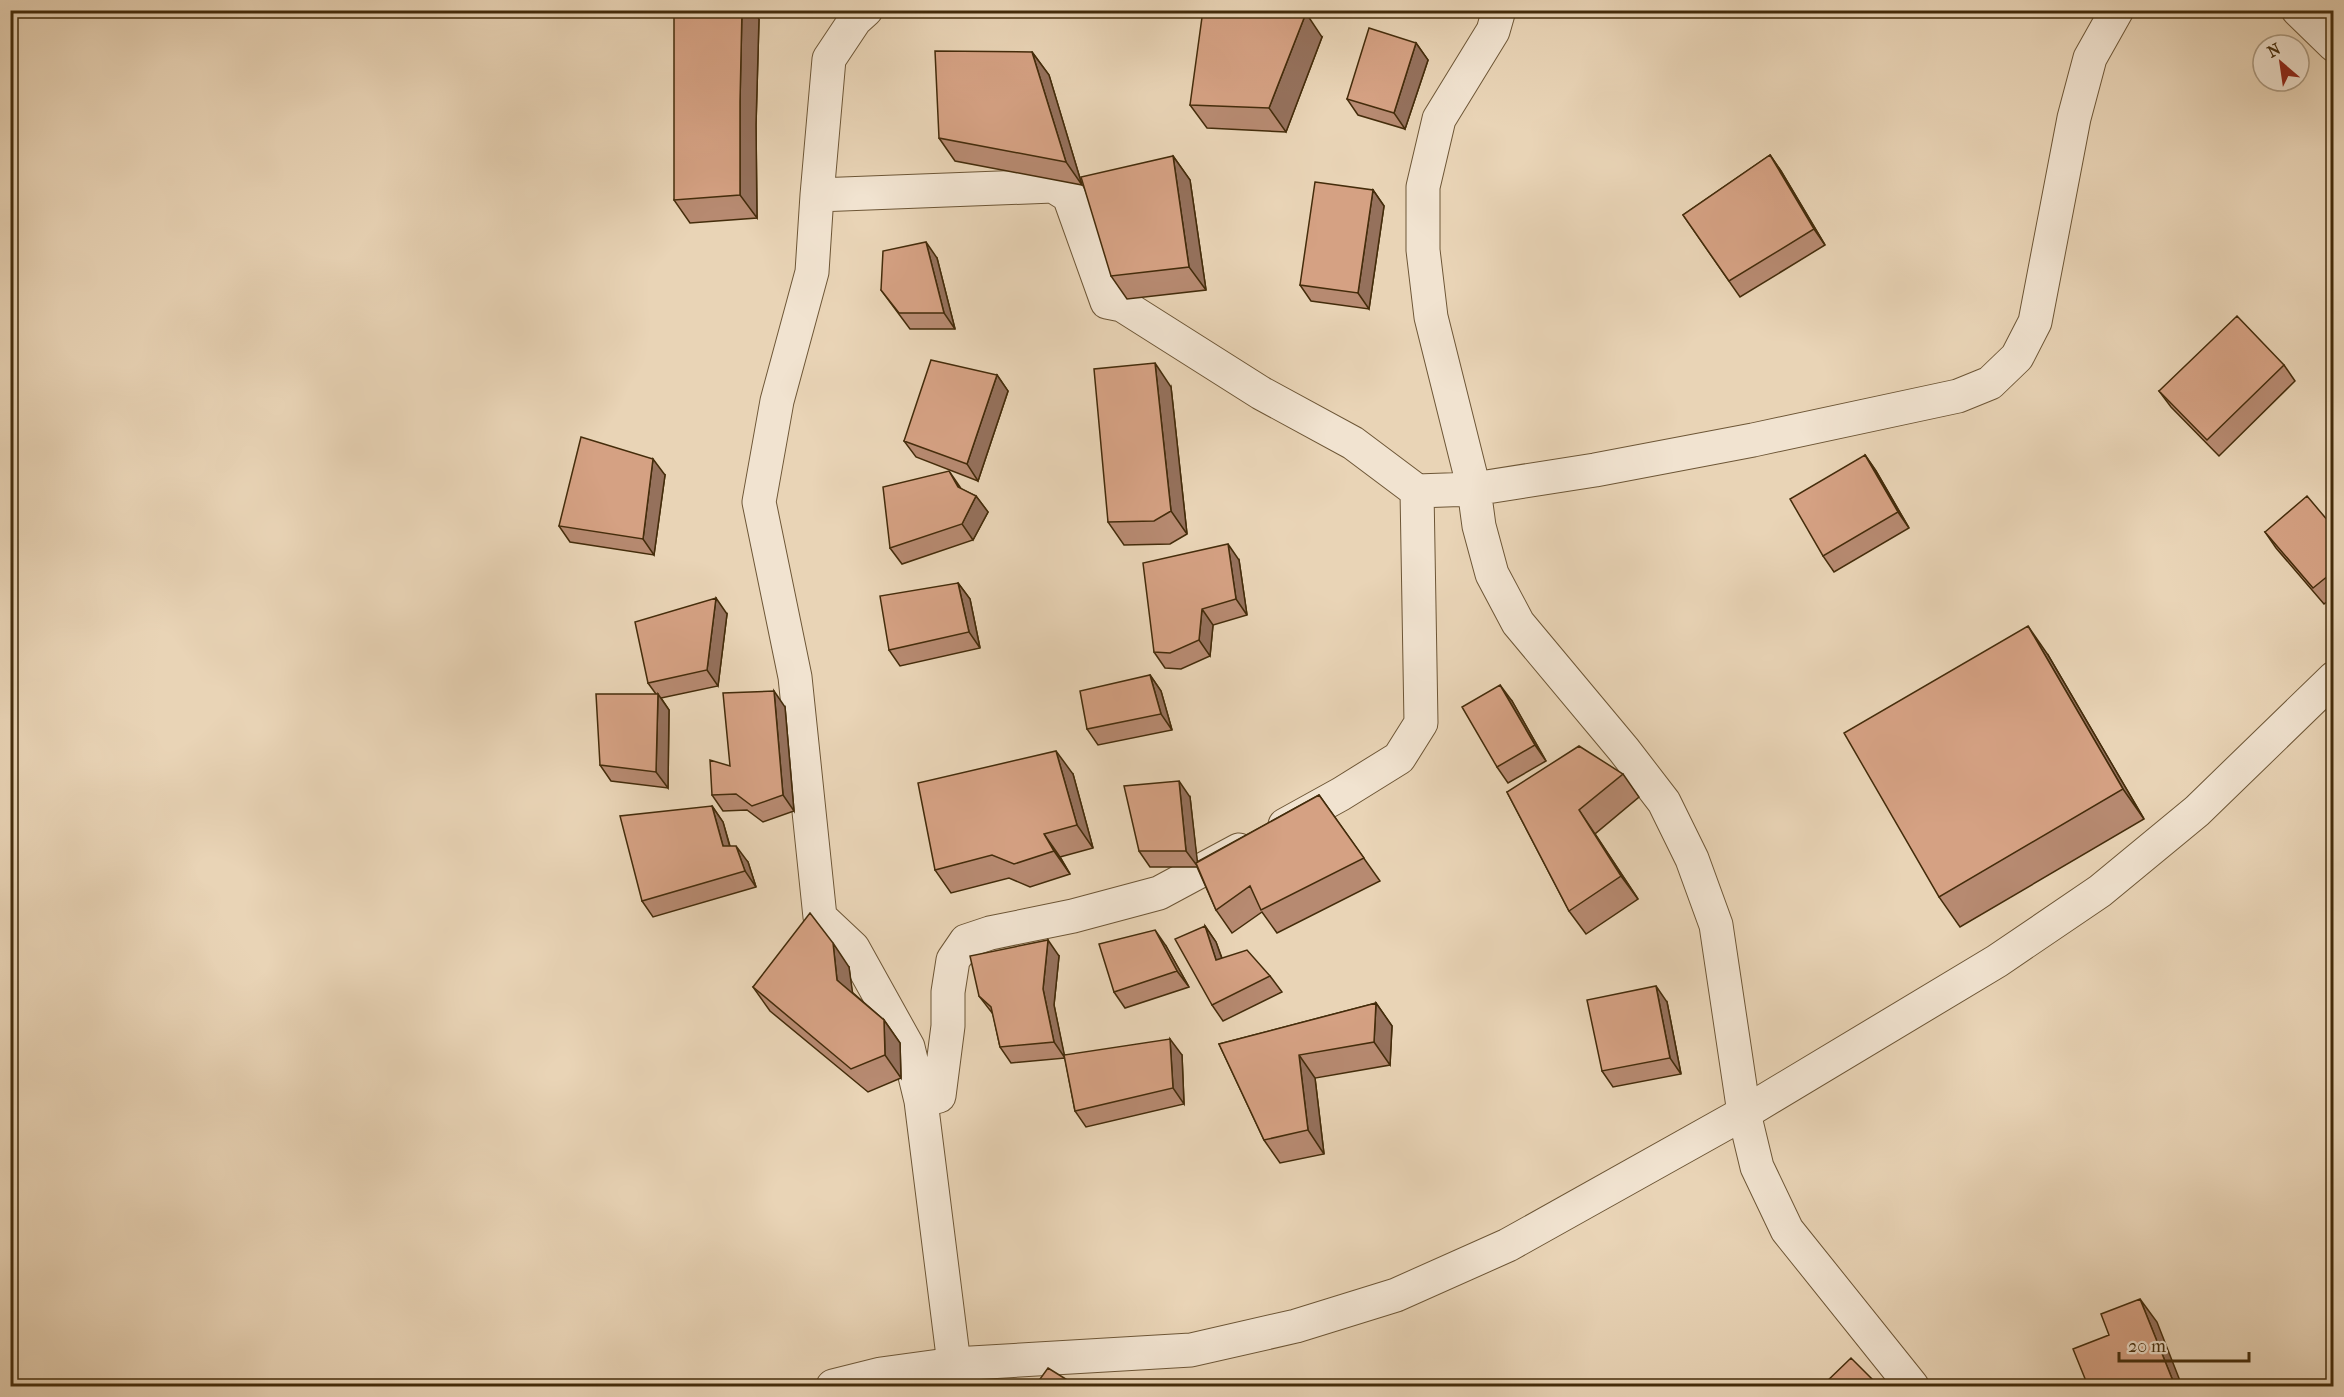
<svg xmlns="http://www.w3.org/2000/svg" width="2344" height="1397" viewBox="0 0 2344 1397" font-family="'IM FELL French Canon',serif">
	<rect width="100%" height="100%" fill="#e9d4b6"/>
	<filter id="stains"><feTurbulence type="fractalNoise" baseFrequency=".00333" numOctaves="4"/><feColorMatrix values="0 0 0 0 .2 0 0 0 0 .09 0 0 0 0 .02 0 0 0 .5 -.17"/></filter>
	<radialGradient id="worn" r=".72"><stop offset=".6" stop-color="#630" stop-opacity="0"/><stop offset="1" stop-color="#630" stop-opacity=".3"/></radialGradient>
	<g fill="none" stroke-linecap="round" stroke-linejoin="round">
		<!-- minor casing -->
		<g stroke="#6d5636" stroke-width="35">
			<path id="minor" d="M 866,10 L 855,20 L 829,59 L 817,195 L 1053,186 L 1069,196 L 1107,302 L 1122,305 L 1261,393 L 1353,443 L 1417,491 L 1474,489 L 1595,470 L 1753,440 L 1958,396 L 1990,383 L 2017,357 L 2035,322 L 2074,118 L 2090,58 L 2117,10
				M 1499,10 L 1493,31 L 1439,119 L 1423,187 L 1423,250 L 1431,317 L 1474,489 L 1479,526 L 1492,574 L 1518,623 L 1624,750 L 1664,802 L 1692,859 L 1716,925 L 1744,1113 L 1757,1167 L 1787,1230 L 1912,1386
				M 2298,10 L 2334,45
				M 817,195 L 812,272 L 777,401 L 759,502 L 795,677 L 820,917 L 853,948 L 908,1047 L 921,1101
				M 1285,825 L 1341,794 L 1399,758 L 1421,723 L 1417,491
				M 954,1364 L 921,1101 L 939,1096 L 948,1026 L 948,992 L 953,960 L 966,941 L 990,933 L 1073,916 L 1159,893 L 1239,850"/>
		</g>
		<!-- tertiary casing -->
		<g stroke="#6d5636" stroke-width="35">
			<path id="tertiary" d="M 833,1386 L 881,1374 L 954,1364 L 1191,1350 L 1296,1326 L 1396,1295 L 1508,1245 L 1744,1113 L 1997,961 L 2100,891 L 2197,811 L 2334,678"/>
		</g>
		<!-- minor -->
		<use href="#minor" stroke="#f1e3d0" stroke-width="33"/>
		<!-- tertiary -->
		<use href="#tertiary" stroke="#f1e3d0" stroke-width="33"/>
	</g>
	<!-- wall -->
	<path fill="#b78a71" stroke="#442c0b" stroke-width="1.5" d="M 759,19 L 756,125 L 757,218 L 690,223 L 674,200 Z
		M 1322,37 L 1286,132 L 1207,128 L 1190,105 Z
		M 1416,43 L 1428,60 L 1405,129 L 1358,115 L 1347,99 Z
		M 1032,52 L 1049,75 L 1082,185 L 955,161 L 939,138 Z
		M 1770,155 L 1781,171 L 1825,245 L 1740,297 L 1683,215 Z
		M 1173,156 L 1190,180 L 1206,290 L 1127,299 L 1111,276 Z
		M 1373,190 L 1384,206 L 1369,309 L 1311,301 L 1300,285 Z
		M 937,258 L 955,329 L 910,329 L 881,290 Z
		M 2284,365 L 2295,381 L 2219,456 L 2171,407 L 2159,391 Z
		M 997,375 L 1008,391 L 978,481 L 916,457 L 904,441 Z
		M 1171,387 L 1187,534 L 1170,544 L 1124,545 L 1108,522 Z
		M 1865,455 L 1876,471 L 1909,528 L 1834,572 L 1823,556 Z
		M 665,475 L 654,555 L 570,542 L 559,526 Z
		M 961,489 L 976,496 L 988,512 L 973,540 L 902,564 L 890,548 Z
		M 2334,528 L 2334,596 L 2324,604 L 2276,548 L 2265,532 Z
		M 1239,560 L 1247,615 L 1213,625 L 1210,656 L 1181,669 L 1165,668 L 1154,652 Z
		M 958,583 L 970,599 L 980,648 L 900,666 L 889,650 Z
		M 727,614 L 718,686 L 661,698 L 669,710 L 668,788 L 611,781 L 600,765 L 656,694 L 648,683 Z
		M 2048,655 L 2144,819 L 1960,927 L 1939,897 Z
		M 1150,675 L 1161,691 L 1172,730 L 1098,745 L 1087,729 Z
		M 1512,701 L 1546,761 L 1508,783 L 1497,767 Z
		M 785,707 L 794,811 L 763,822 L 747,810 L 723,811 L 712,795 L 730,766 Z
		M 1073,774 L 1093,848 L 1060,857 L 1070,874 L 1030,887 L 1009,878 L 951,893 L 935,870 Z
		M 1623,774 L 1639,797 L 1595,834 L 1638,899 L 1586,934 L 1569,911 L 1507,792 Z
		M 1319,795 L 1380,881 L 1277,933 L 1262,912 L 1232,933 L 1216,910 L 1197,867 L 1150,867 L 1139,851 L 1190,797 L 1197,862 Z
		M 712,806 L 723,822 L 730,846 L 748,862 L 756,887 L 653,917 L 642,901 Z
		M 1205,926 L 1216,942 L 1222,958 L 1270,976 L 1282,992 L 1223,1021 L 1212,1005 Z
		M 1166,946 L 1189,987 L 1125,1008 L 1114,992 Z
		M 1059,956 L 1054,1005 L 1064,1055 L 1182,1055 L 1184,1104 L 1086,1127 L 1075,1111 L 1065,1058 L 1011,1063 L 1000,1047 L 993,1014 L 979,996 Z
		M 849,967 L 852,992 L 884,1020 L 900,1043 L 901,1078 L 868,1092 L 770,1011 L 753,987 Z
		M 1667,1002 L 1681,1074 L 1613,1087 L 1602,1071 Z
		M 1376,1003 L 1392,1026 L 1390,1065 L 1315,1078 L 1324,1154 L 1280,1163 L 1264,1140 L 1219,1044 Z"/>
	<!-- shaded-wall -->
	<path fill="#95715c" stroke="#442c0b" stroke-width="1.5" d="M 742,10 L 753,10 L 759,19 L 756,125 L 757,218 L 740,195 L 740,102 Z
		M 1306,13 L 1322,37 L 1286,132 L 1269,108 Z
		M 1416,43 L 1428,60 L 1405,129 L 1394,113 Z
		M 1032,52 L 1049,75 L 1082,185 L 1066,162 Z
		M 1770,155 L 1781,171 L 1825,245 L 1814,229 Z
		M 1173,156 L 1190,180 L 1206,290 L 1189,267 Z
		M 1373,190 L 1384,206 L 1369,309 L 1358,293 Z
		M 926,242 L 937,258 L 955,329 L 944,313 Z
		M 1155,363 L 1171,387 L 1187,534 L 1171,511 Z
		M 997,375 L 1008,391 L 978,481 L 967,464 Z
		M 1865,455 L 1876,471 L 1909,528 L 1898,512 Z
		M 653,459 L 665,475 L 654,555 L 643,539 Z
		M 949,471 L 960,487 L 969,503 L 958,487 Z
		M 976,496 L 988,512 L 973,540 L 962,524 Z
		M 1228,544 L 1239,560 L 1247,615 L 1236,599 Z
		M 958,583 L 970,599 L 980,648 L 969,632 Z
		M 716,598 L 727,614 L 718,686 L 707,670 Z
		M 1202,609 L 1213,625 L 1210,656 L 1199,640 Z
		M 2028,626 L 2048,655 L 2144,819 L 2123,789 Z
		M 1150,675 L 1161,691 L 1172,730 L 1161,714 Z
		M 1500,685 L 1512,701 L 1546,761 L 1535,745 Z
		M 774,691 L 785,707 L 794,811 L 783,795 Z
		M 658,694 L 669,710 L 668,788 L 656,772 Z
		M 1056,751 L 1073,774 L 1093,848 L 1077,825 Z
		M 1179,781 L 1190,797 L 1198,867 L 1186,851 Z
		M 712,806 L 723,822 L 734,862 L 723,846 Z
		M 1579,810 L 1595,834 L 1638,899 L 1621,876 Z
		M 1044,834 L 1060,857 L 1070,874 L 1054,851 Z
		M 736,846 L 748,862 L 756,887 L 745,871 Z
		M 1205,926 L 1216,942 L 1228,976 L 1216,960 Z
		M 1155,930 L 1166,946 L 1189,987 L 1177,971 Z
		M 1048,940 L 1059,956 L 1054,1005 L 1065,1058 L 1054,1042 L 1043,989 Z
		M 833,943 L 849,967 L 854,1003 L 837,980 Z
		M 1656,986 L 1667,1002 L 1681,1074 L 1670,1058 Z
		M 1376,1003 L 1392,1026 L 1390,1065 L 1374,1042 Z
		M 884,1020 L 900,1043 L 901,1078 L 885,1055 Z
		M 1170,1039 L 1182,1055 L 1184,1104 L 1173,1088 Z
		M 1299,1055 L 1315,1078 L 1324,1154 L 1308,1130 Z
		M 2140,1299 L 2157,1322 L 2182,1386 L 2175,1386 Z"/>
	<!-- building -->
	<path fill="#d5a183" stroke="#442c0b" stroke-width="1.5" d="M 674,10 L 742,10 L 740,102 L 740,195 L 674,200 Z
		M 1203,10 L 1296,10 L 1306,13 L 1269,108 L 1190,105 Z
		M 1369,28 L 1416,43 L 1394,113 L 1347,99 Z
		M 935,51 L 1032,52 L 1066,162 L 939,138 Z
		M 1770,155 L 1814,229 L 1729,281 L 1683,215 Z
		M 1173,156 L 1189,267 L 1111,276 L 1081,177 Z
		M 1315,182 L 1373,190 L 1358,293 L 1300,285 Z
		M 926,242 L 944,313 L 899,313 L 881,290 L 883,251 Z
		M 2237,316 L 2284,365 L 2207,440 L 2159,391 Z
		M 931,360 L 997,375 L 967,464 L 904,441 Z
		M 1155,363 L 1171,511 L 1154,521 L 1108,522 L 1094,369 Z
		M 581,437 L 653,459 L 643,539 L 559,526 Z
		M 1865,455 L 1898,512 L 1823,556 L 1790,499 Z
		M 949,471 L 958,487 L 976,496 L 962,524 L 890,548 L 883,487 Z
		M 2307,496 L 2334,528 L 2334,571 L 2313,588 L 2265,532 Z
		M 1228,544 L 1236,599 L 1202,609 L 1199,640 L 1170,653 L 1154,652 L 1143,563 Z
		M 958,583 L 969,632 L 889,650 L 880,596 Z
		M 716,598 L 707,670 L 648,683 L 635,622 Z
		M 2028,626 L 2123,789 L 1939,897 L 1844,733 Z
		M 1150,675 L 1161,714 L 1087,729 L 1080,691 Z
		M 1500,685 L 1535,745 L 1497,767 L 1462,707 Z
		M 774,691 L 783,795 L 752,806 L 736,794 L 712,795 L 710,760 L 730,766 L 723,693 Z
		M 596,694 L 658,694 L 656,772 L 600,765 Z
		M 1579,746 L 1623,774 L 1579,810 L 1621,876 L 1569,911 L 1507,792 Z
		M 1056,751 L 1077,825 L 1044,834 L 1054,851 L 1014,864 L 992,855 L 935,870 L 918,783 Z
		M 1179,781 L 1186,851 L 1139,851 L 1124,786 Z
		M 1319,795 L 1364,858 L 1261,910 L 1250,886 L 1216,910 L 1196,863 Z
		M 712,806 L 723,846 L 736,846 L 745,871 L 642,901 L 620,816 Z
		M 810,913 L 833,943 L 837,980 L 884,1020 L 885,1055 L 851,1069 L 753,987 Z
		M 1205,926 L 1216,960 L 1247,950 L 1270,976 L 1212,1005 L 1175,939 Z
		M 1155,930 L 1177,971 L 1114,992 L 1099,944 Z
		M 1048,940 L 1043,989 L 1054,1042 L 1000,1047 L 991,1007 L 979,996 L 970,956 Z
		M 1656,986 L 1670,1058 L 1602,1071 L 1587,1000 Z
		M 1376,1003 L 1374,1042 L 1299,1055 L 1308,1130 L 1264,1140 L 1219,1044 Z
		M 1170,1039 L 1173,1088 L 1075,1111 L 1064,1055 Z
		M 2140,1299 L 2175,1386 L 2088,1386 L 2073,1349 L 2109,1335 L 2101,1314 Z
		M 1851,1358 L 1879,1386 L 1822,1386 Z
		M 1048,1368 L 1077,1386 L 1035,1386 Z"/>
	<!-- margin -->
	<rect width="2344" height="1397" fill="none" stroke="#e9d4b6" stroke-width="36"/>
	<rect x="12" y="12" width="2320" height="1373" fill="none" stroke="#442c0b" stroke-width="3"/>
	<rect x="18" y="18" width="2308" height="1361" fill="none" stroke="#442c0b" stroke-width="1.5"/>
	<!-- north arrow -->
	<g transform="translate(2281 63) rotate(331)"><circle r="28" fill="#f1e3d0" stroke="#ac9a81" stroke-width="1.5"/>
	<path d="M0-4.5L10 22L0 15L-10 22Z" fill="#8f2418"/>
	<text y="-9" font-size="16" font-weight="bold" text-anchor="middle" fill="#442c0b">N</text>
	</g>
	<!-- scale -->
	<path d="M2119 1352v9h130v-9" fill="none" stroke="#442c0b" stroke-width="3"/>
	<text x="2128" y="1352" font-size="18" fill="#442c0b" stroke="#f1e3d0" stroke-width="4.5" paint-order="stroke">20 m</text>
	<rect width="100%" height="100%" filter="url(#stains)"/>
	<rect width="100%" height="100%" fill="url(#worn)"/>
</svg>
